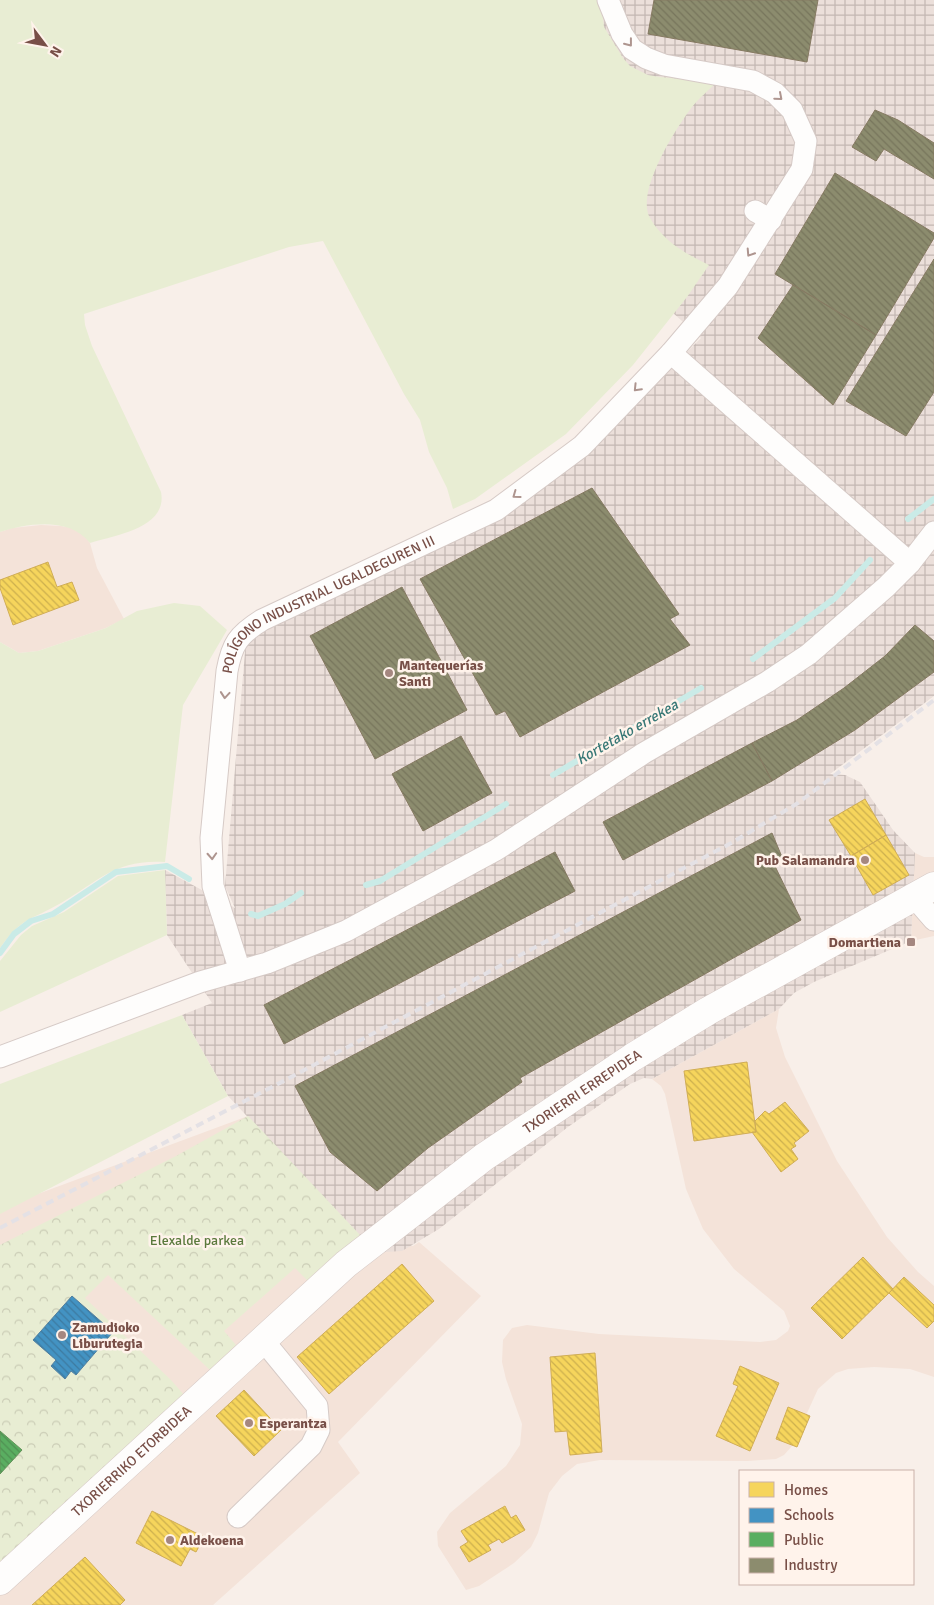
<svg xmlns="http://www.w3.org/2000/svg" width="934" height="1605" viewBox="0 0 934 1605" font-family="Signika,sans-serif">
	<defs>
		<pattern id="industrial-grid" width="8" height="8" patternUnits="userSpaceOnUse" patternTransform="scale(1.25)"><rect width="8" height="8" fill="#ebdfda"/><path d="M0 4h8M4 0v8" fill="none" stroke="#c3b7b3"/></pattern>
		<pattern id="park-crowns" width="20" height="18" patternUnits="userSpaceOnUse" patternTransform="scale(1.25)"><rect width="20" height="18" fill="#e8edd3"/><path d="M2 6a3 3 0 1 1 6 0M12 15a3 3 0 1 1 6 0" fill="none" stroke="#cbcdb6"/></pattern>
		<pattern id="homes-back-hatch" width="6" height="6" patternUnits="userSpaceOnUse" patternTransform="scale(1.25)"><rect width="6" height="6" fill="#f6d55c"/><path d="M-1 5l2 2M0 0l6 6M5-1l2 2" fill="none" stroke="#ccaf4e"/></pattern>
		<pattern id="schools-back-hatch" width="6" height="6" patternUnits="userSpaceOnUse" patternTransform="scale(1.25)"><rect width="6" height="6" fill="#4393c3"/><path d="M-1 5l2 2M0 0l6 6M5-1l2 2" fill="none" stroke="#3d7aa0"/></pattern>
		<pattern id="public-back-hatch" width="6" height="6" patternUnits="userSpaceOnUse" patternTransform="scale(1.25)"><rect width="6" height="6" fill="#5aae61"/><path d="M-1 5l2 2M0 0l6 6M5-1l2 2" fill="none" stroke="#4f9052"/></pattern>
		<pattern id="industry-back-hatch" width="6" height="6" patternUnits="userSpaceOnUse" patternTransform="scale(1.25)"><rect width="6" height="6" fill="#8c8c6e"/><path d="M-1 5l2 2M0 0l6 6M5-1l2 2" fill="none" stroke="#77755c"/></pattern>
	</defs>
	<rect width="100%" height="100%" fill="#f8efe9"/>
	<!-- residential -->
	<path fill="#f4e3d9" d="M 41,525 L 61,526 L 72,528 L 85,536 L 90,543 L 97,568 L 124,619 L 106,628 L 38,651 L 19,653 L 0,642 L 0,532 L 12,528 Z
		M 915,853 L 924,857 L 934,857 L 934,936 L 911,941 Z
		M 779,1009 L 776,1028 L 785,1057 L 837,1161 L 887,1237 L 918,1272 L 934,1286 L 934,1377 L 910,1369 L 874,1367 L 848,1369 L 836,1373 L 818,1389 L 792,1446 L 784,1455 L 776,1459 L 748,1461 L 600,1460 L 577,1464 L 562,1476 L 549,1493 L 538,1533 L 531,1547 L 514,1563 L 479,1586 L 466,1590 L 438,1546 L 437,1532 L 450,1513 L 506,1466 L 520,1445 L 522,1424 L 506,1379 L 502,1362 L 503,1340 L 512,1328 L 527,1325 L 599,1334 L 760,1342 L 776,1340 L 788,1331 L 790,1326 L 784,1311 L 734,1269 L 703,1229 L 686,1189 L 665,1094 L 661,1086 L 652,1079 Z
		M 248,1116 L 361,1236 L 413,1246 L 419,1242 L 481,1296 L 338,1442 L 360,1473 L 213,1605 L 0,1605 L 0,1208 Z"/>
	<!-- industrial -->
	<path fill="url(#industrial-grid)" d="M 596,0 L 934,0 L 934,696 L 830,774 L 845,775 L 860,782 L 893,830 L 915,853 L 911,941 L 814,982 L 794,993 L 779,1009 L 652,1079 L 644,1078 L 630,1084 L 568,1127 L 439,1229 L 402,1251 L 385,1252 L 360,1236 L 228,1096 L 182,1015 L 212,1003 L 167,935 L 165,870 L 235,908 L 225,886 L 246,640 L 400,565 L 596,443 L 701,338 L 663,304 Z"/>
	<!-- green -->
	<path fill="#e8edd3" d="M 0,0 L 601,0 L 604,27 L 623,58 L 630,66 L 648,75 L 660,77 L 717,82 C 709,90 699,98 692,107 C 676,128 635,192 650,218 C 663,241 686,254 709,265 L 687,297 L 633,365 L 566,434 L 475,499 L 453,509 L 447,488 L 429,452 L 420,420 L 404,394 L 323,241 L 289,247 L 84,314 L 85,325 L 92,346 L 161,492 C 168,528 115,535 90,543 C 70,517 28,523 0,532 Z
		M 174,603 L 200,606 L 227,630 L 183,705 L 165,862 C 116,859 100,880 61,903 C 30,921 23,916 0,948 L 0,642 L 19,653 L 38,651 L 106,628 L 137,611 Z
		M 165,870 L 167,935 L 0,1012 L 0,961 L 21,935 L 32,926 L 64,912 L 118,876 Z
		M 182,1015 L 228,1096 L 0,1214 L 0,1084 Z"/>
	<!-- park -->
	<path fill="url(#park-crowns)" d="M 248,1116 L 361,1236 L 308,1281 L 295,1268 L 224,1331 L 236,1345 L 210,1370 L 108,1275 L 85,1298 L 171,1380 L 185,1396 L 0,1567 L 0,1474 L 22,1450 L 0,1431 L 0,1245 L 176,1156 Z"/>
	<!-- homes -->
	<path fill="url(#homes-back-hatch)" stroke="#d0ad56" d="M 48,562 L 57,587 L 72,582 L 79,600 L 13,625 L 0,588 L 0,580 Z
		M 865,799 L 886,835 L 851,856 L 829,820 Z
		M 886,835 L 909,875 L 873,895 L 851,856 Z
		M 747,1062 L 756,1132 L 694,1141 L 684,1071 Z
		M 785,1102 L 809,1131 L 794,1143 L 796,1146 L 791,1149 L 798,1159 L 781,1172 L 752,1132 L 756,1132 L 755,1121 L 765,1111 L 769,1114 Z
		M 863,1257 L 893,1289 L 842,1339 L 811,1308 Z
		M 402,1264 L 434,1301 L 329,1394 L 297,1357 Z
		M 904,1277 L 934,1305 L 934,1321 L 927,1328 L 889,1293 Z
		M 595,1353 L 602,1452 L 570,1455 L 567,1431 L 555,1432 L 550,1357 Z
		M 740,1366 L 779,1383 L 750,1451 L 716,1436 L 738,1386 L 733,1384 Z
		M 244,1390 L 281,1430 L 254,1456 L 216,1416 Z
		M 788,1407 L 810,1416 L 797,1447 L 776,1439 Z
		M 505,1506 L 511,1518 L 516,1515 L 525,1530 L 502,1543 L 499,1539 L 488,1545 L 491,1550 L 469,1562 L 460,1547 L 468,1542 L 461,1531 Z
		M 152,1511 L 204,1537 L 196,1552 L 190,1549 L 181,1566 L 136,1543 Z
		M 85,1557 L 125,1600 L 120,1605 L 32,1605 Z"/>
	<!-- schools -->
	<path fill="url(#schools-back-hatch)" stroke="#537f9e" d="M 72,1296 L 113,1332 L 76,1375 L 71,1371 L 65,1379 L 51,1366 L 56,1360 L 33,1340 Z"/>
	<!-- public -->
	<path fill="url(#public-back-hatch)" stroke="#639259" d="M 0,1431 L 22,1450 L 0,1474 Z"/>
	<!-- industry -->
	<path fill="url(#industry-back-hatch)" stroke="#867a62" d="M 654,0 L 818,0 L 807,62 L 648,34 Z
		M 875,110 L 898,120 L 934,143 L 934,179 L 884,149 L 876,161 L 852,147 Z
		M 835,173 L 934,233 L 934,238 L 876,335 L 775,274 Z
		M 934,259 L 934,392 L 906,436 L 846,401 Z
		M 793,285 L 876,335 L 833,405 L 758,338 Z
		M 592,488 L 679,614 L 670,619 L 690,645 L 520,737 L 505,711 L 496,715 L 420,579 Z
		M 402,587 L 467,710 L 375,759 L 310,636 Z
		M 915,625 L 934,641 L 934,672 L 855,730 L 772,781 L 752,743 L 797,720 L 844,688 L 885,656 Z
		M 461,736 L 492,793 L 423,831 L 392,774 Z
		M 752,743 L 772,781 L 623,860 L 603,822 Z
		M 772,833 L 782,857 L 773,862 L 801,920 L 520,1078 L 522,1082 L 428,1148 L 377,1191 L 330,1152 L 295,1086 Z
		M 555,852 L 575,891 L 284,1044 L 264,1005 Z"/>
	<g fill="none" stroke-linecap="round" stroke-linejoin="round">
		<!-- stream -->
		<path stroke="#caebe7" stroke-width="6" d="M 908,519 L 934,499
			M 753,659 L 835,598 L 870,560
			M 553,775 L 701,688
			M 366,885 L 380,881 L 506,804
			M 251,914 L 258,916 L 285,904 L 301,893
			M 0,953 L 14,934 L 31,921 L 53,914 L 116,872 L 167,866 L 189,879"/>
		<!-- street casing -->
		<g stroke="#d6cac6" stroke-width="23">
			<g id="street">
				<path d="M 755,211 L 771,220"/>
				<path d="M 671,353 L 910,563"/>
				<path d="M 914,897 L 934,920"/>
				<path id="s1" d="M 240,971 L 213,886 L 211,838 L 227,671 C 232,644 238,635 262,620 L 496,510 L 582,446 L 671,353 L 728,286 L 802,169 L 806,141 L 792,110 L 775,93 L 753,81 L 664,65 L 646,58 L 632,49 L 622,34 L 608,0"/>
				<path d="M 0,1057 L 200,982 L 267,963 L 346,931 L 496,850 L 644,753 L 767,682 L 809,654 L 886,587 L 910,563 L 934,532"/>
				<path d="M 238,1517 L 311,1446 L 319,1430 L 317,1406 L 262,1339"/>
			</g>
		</g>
		<!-- secondary casing -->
		<g stroke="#d7cac6" stroke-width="29">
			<g id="secondary">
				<path id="s2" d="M 0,1581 L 346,1264 L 484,1157 L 633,1057 L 708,1011 L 934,886"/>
			</g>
		</g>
		<!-- street -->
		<use href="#street" stroke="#fefdfc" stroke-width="21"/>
		<!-- secondary -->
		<use href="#secondary" stroke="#fefdfc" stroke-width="28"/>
		<!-- rail -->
		<path stroke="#e4e1e5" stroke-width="4" stroke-dasharray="8 5" stroke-linecap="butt" d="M 0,1228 L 295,1075 L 733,842 L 798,803 L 934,700"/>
	</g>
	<!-- one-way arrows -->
	<defs><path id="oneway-chevron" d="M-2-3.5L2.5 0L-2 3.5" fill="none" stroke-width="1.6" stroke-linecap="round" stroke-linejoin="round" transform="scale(1.25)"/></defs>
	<g stroke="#ae958f">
		<use href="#oneway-chevron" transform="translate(629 43) rotate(52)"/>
		<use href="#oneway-chevron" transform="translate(779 97) rotate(41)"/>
		<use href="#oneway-chevron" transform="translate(750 253) rotate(123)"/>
		<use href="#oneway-chevron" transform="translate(637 388) rotate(134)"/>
		<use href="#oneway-chevron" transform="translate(516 495) rotate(144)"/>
		<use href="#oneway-chevron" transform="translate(225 695) rotate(95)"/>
		<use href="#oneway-chevron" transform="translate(212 856) rotate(87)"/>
	</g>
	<!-- markers -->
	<g fill="#a58780" stroke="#fff3eb" stroke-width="2">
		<circle cx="389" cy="673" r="5"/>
		<circle cx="865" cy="860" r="5"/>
		<rect x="906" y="937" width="10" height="10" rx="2.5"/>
		<circle cx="62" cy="1335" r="5"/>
		<circle cx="249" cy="1423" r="5"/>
		<circle cx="170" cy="1540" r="5"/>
	</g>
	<g text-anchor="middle" stroke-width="5" stroke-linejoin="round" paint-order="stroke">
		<!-- street labels -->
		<g font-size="14" fill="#784f47" stroke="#fff3eb">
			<text dy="5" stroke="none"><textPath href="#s1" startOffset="431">POLÍGONO INDUSTRIAL UGALDEGUREN III</textPath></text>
			<text dy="5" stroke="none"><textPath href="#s2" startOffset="762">TXORIERRI ERREPIDEA</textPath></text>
			<text dy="5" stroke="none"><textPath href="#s2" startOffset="178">TXORIERRIKO ETORBIDEA</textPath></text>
		</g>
		<!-- poi labels -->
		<g font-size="14" font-weight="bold" fill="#784f47" stroke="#fff3eb" text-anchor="start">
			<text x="399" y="670">Mantequerías<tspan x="399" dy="16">Santi</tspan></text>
			<text x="855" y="865" text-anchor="end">Pub Salamandra</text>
			<text x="901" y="947" text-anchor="end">Domartiena</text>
			<text x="72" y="1332">Zamudioko<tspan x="72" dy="16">Liburutegia</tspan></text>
			<text x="259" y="1428">Esperantza</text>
			<text x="180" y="1545">Aldekoena</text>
		</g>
		<!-- park labels -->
		<g font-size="14" fill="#5a793c" stroke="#fff3eb">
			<text x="197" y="1245">Elexalde parkea</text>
		</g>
		<!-- water labels -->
		<g font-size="15" font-style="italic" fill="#377775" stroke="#fff3eb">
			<text transform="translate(627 732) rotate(-30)" y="5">Kortetako errekea</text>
		</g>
	</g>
	<!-- legend -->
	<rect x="739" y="1470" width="175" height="115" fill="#fff3eb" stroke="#c9b1a9"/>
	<rect x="749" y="1482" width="25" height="15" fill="#f6d55c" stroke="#c9b1a9"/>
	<text x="784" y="1495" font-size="15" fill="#784f47">Homes</text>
	<rect x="749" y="1508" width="25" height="15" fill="#4393c3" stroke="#c9b1a9"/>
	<text x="784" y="1520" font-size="15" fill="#784f47">Schools</text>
	<rect x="749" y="1532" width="25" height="15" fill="#5aae61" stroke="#c9b1a9"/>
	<text x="784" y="1545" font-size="15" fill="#784f47">Public</text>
	<rect x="749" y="1558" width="25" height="15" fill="#8c8c6e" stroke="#c9b1a9"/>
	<text x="784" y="1570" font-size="15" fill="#784f47">Industry</text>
	<!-- north arrow -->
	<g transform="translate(45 45) rotate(122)" stroke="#fff3eb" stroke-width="4" paint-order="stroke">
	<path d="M0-4L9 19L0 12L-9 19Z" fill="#784f47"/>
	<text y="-8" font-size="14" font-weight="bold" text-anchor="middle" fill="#784f47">N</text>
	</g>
</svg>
